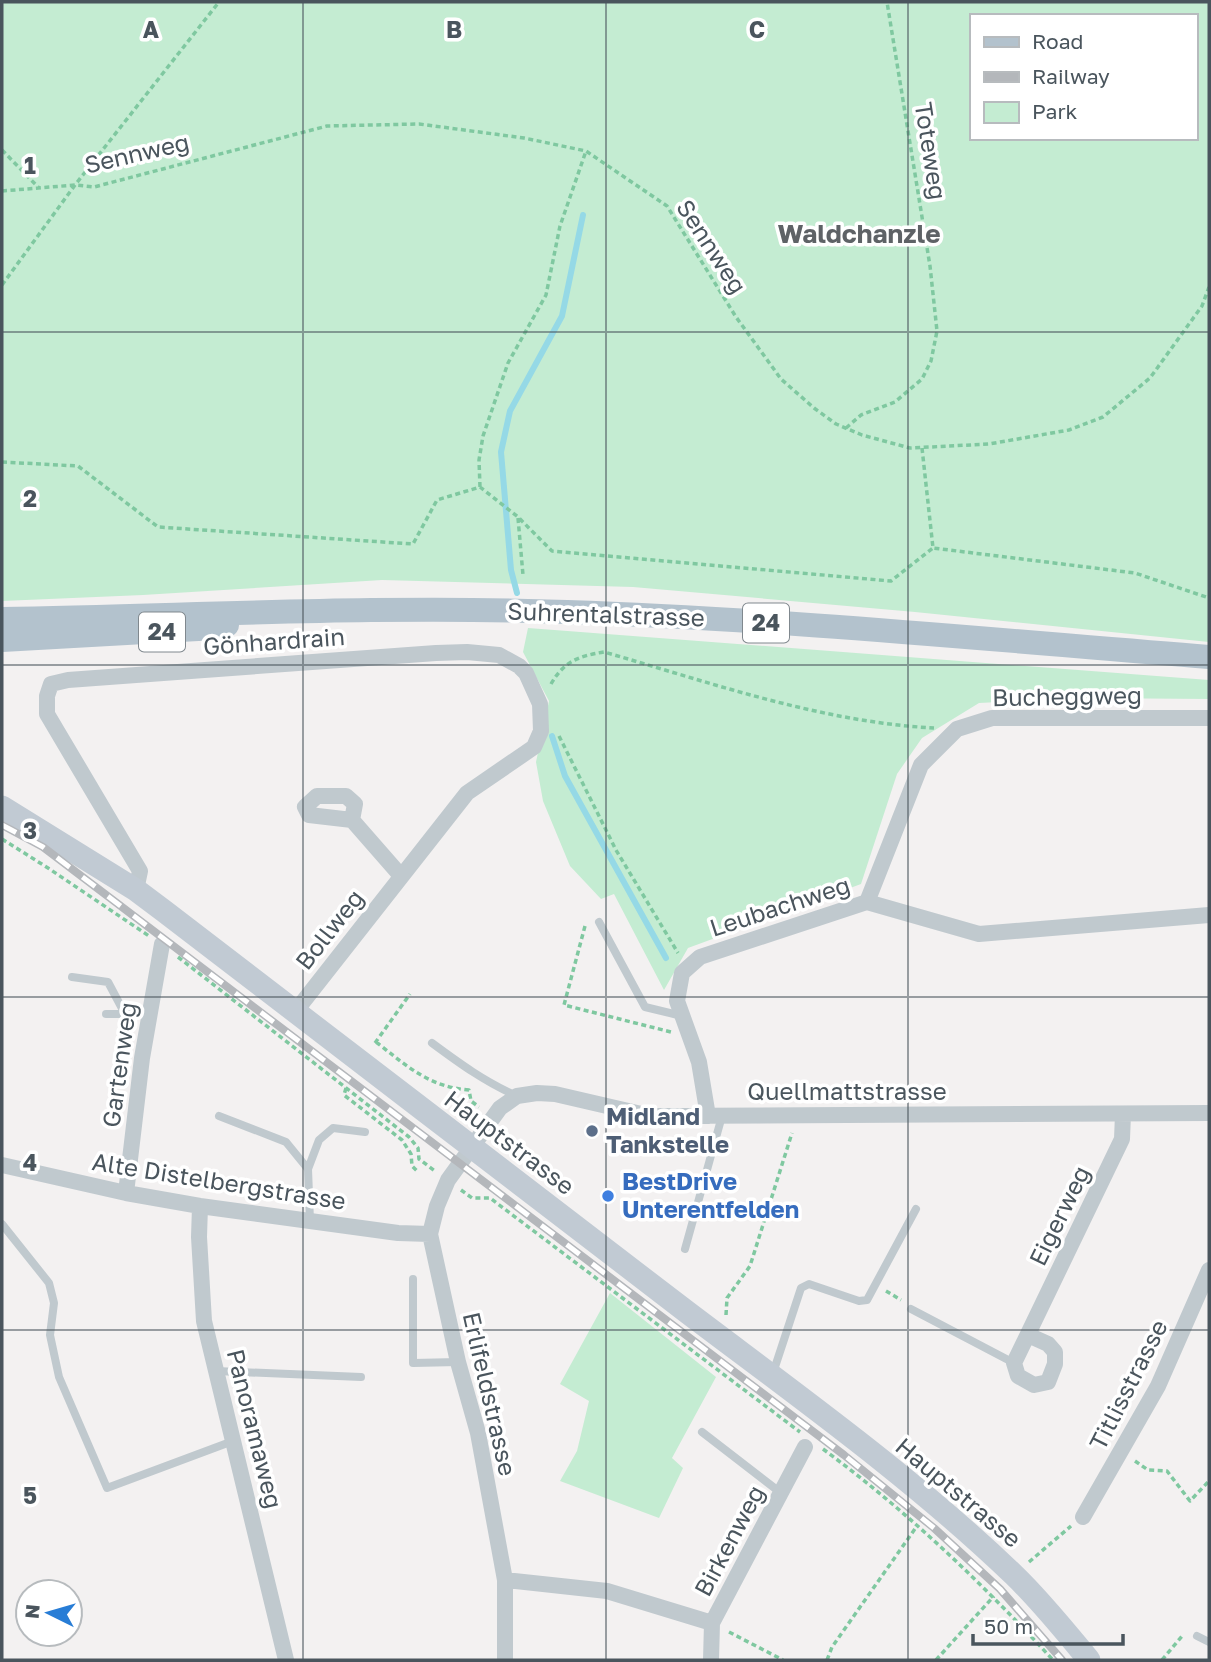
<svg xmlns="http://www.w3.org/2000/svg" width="1211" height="1662" viewBox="0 0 1211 1662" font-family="'Golos Text',sans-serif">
	<rect width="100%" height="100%" fill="#f3f1f1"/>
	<!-- green -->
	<path fill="#c4ecd2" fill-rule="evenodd" d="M 2,2 L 1209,2 L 1209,642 L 915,612 L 633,587 L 382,580 L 143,595 L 2,601 ZM 971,16 L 1195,16 L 1195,138 L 971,138 Z
		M 528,628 L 1209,680 L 1209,699 L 1081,698 L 979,703 L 922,738 L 897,774 L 861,884 L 688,948 L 664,990 L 614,894 L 601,899 L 570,866 L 543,801 L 536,762 L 549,701 L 523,652 Z
		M 610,1293 L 716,1377 L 672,1458 L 683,1468 L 659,1518 L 560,1481 L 577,1451 L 589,1401 L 560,1384 Z"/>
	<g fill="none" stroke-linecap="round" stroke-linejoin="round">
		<!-- stream -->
		<path stroke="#95d9e6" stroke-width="6" d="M 517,593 L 511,570 L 501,452 L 510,411 L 562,316 L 583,215
			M 552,736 L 565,776 L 666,958"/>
		<!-- path -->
		<path stroke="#7fc8a0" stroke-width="3.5" stroke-dasharray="5 3.5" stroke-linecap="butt" d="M 2,150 L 39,188
			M 2,191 L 75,185 L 94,187 L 327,126 L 419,124 L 524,138 L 586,151 L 667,206 L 736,317 L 781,379 L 814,408 L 836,424 L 862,435 L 910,448 L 989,444 L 1069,430 L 1103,417 L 1150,378 L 1202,306 L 1209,287
			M 2,285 L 75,185 L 219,2
			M 846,428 L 861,415 L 895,402 L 922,379 L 931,361 L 937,331 L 930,266 L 887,2
			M 922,448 L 933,548 L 1135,573 L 1209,598
			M 2,462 L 78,466 L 158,527 L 413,544 L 437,500 L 480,487 L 518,517 L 552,551 L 891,581 L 933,548
			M 480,487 L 479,460 L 483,436 L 508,363 L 546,295 L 560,226 L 586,151
			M 518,518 L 523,575
			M 551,684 C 564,661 579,656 604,652 C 712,683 821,722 934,728
			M 559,736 L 616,850 L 678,953
			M 2,839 L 48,868 L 149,936
			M 585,926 L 564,1005 L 671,1032
			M 178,957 L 409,1137 L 418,1148 L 419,1159 L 435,1171
			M 376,1042 C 407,1066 429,1087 469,1090 L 471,1101 L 479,1107
			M 375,1043 L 410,994
			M 346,1088 L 344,1095 L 402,1140 L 411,1154 L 412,1166 L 418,1172
			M 461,1190 L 472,1198 L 490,1198 L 800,1432
			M 886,1291 L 901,1300
			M 726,1315 L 727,1298 L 750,1266 L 792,1133
			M 823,1449 C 908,1512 982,1583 1053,1660
			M 1135,1461 L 1148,1470 L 1167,1471 L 1190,1501 L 1209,1481
			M 1029,1562 L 1071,1526
			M 729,1632 L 783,1660
			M 827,1660 L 832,1647 L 917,1526
			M 936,1660 L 994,1596
			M 1162,1660 L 1183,1635"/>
		<!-- lane -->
		<path stroke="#c0c9ce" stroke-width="8" d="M 599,922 L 645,1007 L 682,1016
			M 72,977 L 108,982 L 125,1014
			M 106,1014 L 150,1014
			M 432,1043 C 459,1063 485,1082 517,1096
			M 219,1116 L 286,1142 L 308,1169 L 310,1221
			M 308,1169 L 319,1140 L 333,1128 L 365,1132
			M 2,1224 L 49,1283 L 54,1303 L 50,1335 L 59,1377 L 107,1488 L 233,1441
			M 685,1249 L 722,1116
			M 413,1279 L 413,1363 L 458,1362
			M 911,1309 L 1014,1363
			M 216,1371 L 361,1377
			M 773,1373 L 801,1288 L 809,1284 L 859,1301 L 867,1300 L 916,1209
			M 702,1432 L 781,1493
			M 1197,1636 L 1209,1642"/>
		<!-- street -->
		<path stroke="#c0c9ce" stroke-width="16" d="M 352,820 L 355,804 L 346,796 L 317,796 L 305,807 L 309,815 L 352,820 L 401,876
			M 136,890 L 140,871 L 47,714 L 47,696 L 51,684 L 68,680 L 436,653 L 467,652 L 499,655 L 519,666 L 526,673 L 540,704 L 541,731 L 534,747 L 467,793 L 295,1012
			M 867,902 L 921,765 L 957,729 L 992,718 L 1209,718
			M 708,1116 L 699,1062 L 677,1001 L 682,973 L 700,957 L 867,902 L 979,934 L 1209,915
			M 2,1165 L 126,1193 L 200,1206 L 398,1233 L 430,1234
			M 126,1193 L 142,1058 L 162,944
			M 200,1206 L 199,1237 L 204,1321 L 286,1660
			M 1028,1335 L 1048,1344 L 1055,1352 L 1055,1364 L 1048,1382 L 1034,1385 L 1018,1376 L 1014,1363 L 1122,1139 L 1123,1114
			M 1083,1517 L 1158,1386 L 1209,1270
			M 505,1580 L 607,1591 L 712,1623
			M 505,1660 L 505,1580 L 478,1433 L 458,1362 L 430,1234 L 437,1206 L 448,1180 L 500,1108 L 517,1096 L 537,1093 L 555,1094 L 650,1116 L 1209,1113
			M 711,1660 L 712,1623 L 805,1447"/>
		<!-- secondary -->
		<path stroke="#c1cad3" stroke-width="23" d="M 2,807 L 136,890 L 164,911 C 338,1045 513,1178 687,1312 C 798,1396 913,1478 1014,1575 C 1041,1601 1065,1631 1089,1660"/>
		<!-- primary -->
		<path stroke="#b3c2cd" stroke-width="24" d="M 2,619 C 190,616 378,605 567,612 C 781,619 995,640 1209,657
			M 2,640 L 198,629 L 227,625"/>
		<!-- rail casing -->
		<g stroke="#b4b7bb" stroke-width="8">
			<path id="rail" d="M 2,825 L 43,847 L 844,1455 L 934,1528 L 1000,1589 L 1062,1660"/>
		</g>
		<!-- rail -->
		<use href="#rail" stroke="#fff" stroke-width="5" stroke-dasharray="16" stroke-linecap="butt"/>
	</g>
	<!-- grid -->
	<path fill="none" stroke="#4a555d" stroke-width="2" stroke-opacity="0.55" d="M 303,2 L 303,1660M 606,2 L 606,1660M 908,2 L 908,1660M 2,332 L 1209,332M 2,665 L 1209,665M 2,997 L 1209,997M 2,1330 L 1209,1330"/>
	<!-- markers -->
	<circle fill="#5c6f8a" stroke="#fff" stroke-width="2.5" cx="592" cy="1131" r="7"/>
	<circle fill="#3f7fe0" stroke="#fff" stroke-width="2.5" cx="608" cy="1196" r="7"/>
	<g text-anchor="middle" stroke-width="7" stroke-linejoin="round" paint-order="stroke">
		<!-- shield labels -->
		<g fill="#fff" stroke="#80888e" stroke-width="2">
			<rect x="743" y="603.5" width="46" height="39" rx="5"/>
			<rect x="139" y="612.5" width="46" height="39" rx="5"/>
		</g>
		<g font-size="23" font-weight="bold" fill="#4a555d">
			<text x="766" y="631">24</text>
			<text x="162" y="640">24</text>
		</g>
		<!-- street labels -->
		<g font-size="24" fill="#4a555d" stroke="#fff">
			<text transform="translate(930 151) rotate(81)" y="8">Toteweg</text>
			<text transform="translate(137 154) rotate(-13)" y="8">Sennweg</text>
			<text transform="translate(711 247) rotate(57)" y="8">Sennweg</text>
			<text transform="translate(606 615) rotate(2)" y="8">Suhrentalstrasse</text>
			<text transform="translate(274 642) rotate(-4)" y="8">Gönhardrain</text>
			<text transform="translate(1067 697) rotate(-1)" y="8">Bucheggweg</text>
			<text transform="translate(780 907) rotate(-18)" y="8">Leubachweg</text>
			<text transform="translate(330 930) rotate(-52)" y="8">Bollweg</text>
			<text transform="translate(120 1065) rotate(-82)" y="8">Gartenweg</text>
			<text x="847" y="1100">Quellmattstrasse</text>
			<text transform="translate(509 1143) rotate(37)" y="8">Hauptstrasse</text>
			<text transform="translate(219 1182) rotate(9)" y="8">Alte Distelbergstrasse</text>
			<text transform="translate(1060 1216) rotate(-64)" y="8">Eigerweg</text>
			<text transform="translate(1129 1385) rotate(-63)" y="8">Titlisstrasse</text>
			<text transform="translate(489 1394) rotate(77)" y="8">Erlifeldstrasse</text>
			<text transform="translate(254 1429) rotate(76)" y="8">Panoramaweg</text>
			<text transform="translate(958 1493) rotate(40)" y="8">Hauptstrasse</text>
			<text transform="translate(730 1541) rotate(-62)" y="8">Birkenweg</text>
		</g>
		<!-- service labels -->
		<g font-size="24" font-weight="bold" fill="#4e5e75" stroke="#fff" text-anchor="start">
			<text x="606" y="1125">Midland<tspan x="606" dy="28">Tankstelle</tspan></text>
		</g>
		<!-- shop labels -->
		<g font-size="24" font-weight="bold" fill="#366cbe" stroke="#fff" text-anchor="start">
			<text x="622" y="1190">BestDrive<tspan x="622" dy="28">Unterentfelden</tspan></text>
		</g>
		<!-- neighbourhood labels -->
		<g font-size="26" font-weight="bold" fill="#5e6266" stroke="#fff">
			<text x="859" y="243">Waldchanzle</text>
		</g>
	</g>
	<g font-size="23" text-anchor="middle" font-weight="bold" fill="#4a555d" stroke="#fff" stroke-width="7" stroke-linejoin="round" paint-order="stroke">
		<text x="151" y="38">A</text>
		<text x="454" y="38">B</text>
		<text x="757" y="38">C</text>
		<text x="30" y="174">1</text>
		<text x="30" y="507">2</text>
		<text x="30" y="839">3</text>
		<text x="30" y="1171">4</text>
		<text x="30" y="1504">5</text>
	</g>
	<!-- border -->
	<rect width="1211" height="1662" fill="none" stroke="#4a555d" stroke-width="7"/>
	<!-- legend -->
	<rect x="970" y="14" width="228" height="126" fill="#ffffff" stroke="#b7bbbe" stroke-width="2"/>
	<rect x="984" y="37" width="35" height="10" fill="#b3c2cd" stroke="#b7bbbe" stroke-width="2"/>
	<text x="1032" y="49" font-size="21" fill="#4a555d">Road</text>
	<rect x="984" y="72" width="35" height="10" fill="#b4b7bb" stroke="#b7bbbe" stroke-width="2"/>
	<text x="1032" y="84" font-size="21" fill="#4a555d">Railway</text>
	<rect x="984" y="102" width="35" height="21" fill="#c4ecd2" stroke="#b7bbbe" stroke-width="2"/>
	<text x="1032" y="119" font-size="21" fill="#4a555d">Park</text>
	<!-- north arrow -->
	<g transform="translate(49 1613) rotate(275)"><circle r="33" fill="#ffffff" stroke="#b7bbbe" stroke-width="2"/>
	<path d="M0-5L12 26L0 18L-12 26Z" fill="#287dd6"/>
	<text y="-10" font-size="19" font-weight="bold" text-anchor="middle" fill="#4a555d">N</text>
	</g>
	<!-- scale -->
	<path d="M973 1634v10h150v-10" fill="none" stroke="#4a555d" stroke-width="3.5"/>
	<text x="984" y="1634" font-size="21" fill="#4a555d" stroke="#ffffff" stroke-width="5" paint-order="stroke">50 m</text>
</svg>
